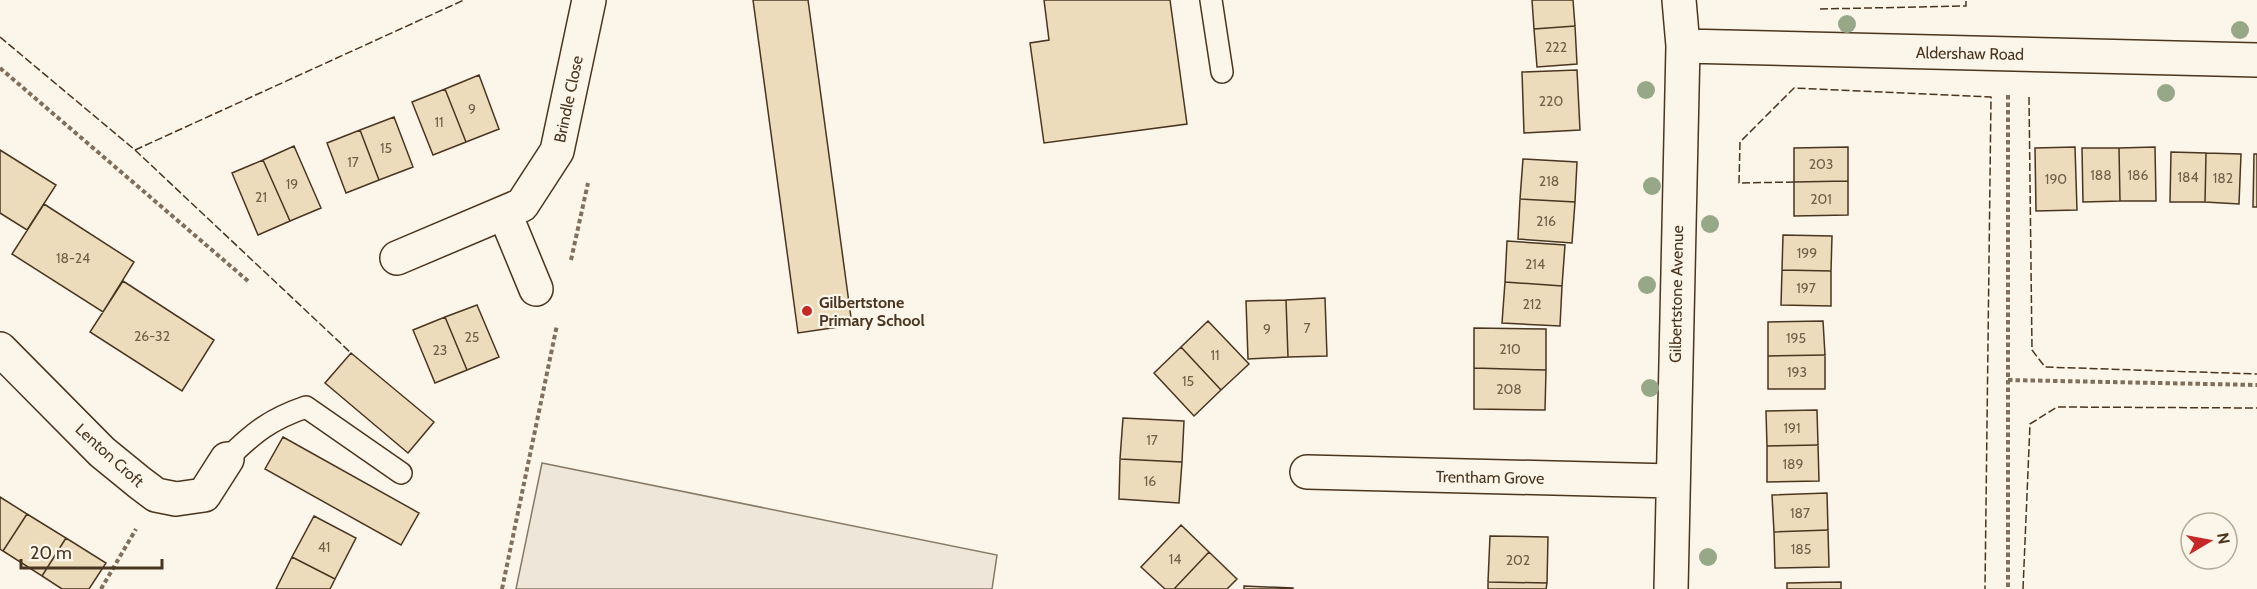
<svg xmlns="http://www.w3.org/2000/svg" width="2257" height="589" viewBox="0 0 2257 589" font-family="Cabin,sans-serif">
	<rect width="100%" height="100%" fill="#fbf6e9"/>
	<!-- green -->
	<path fill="#ede6d9" stroke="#887966" stroke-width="1.5" d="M 542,463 L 997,555 L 992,589 L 516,589 Z"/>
	<!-- building -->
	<path fill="#ecdcbc" stroke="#4a3520" stroke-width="1.5" d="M 753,0 L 808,0 L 852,325 L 798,333 Z
		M 1044,0 L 1170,0 L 1187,124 L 1044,143 L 1030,43 L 1049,40 Z
		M 1532,0 L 1573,0 L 1575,26 L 1534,29 Z
		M 1575,26 L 1577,64 L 1537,67 L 1534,29 Z
		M 1577,70 L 1580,130 L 1524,133 L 1522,72 Z
		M 479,75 L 499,129 L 466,142 L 445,89 Z
		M 445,89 L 466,142 L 433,155 L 412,102 Z
		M 394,117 L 413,167 L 379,180 L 360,130 Z
		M 360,130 L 379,180 L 346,193 L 327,143 Z
		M 294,146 L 321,208 L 290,221 L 263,160 Z
		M 1848,147 L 1848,181 L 1794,182 L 1794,148 Z
		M 2075,147 L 2077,210 L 2036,211 L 2035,148 Z
		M 2155,147 L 2156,201 L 2120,201 L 2119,148 Z
		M 2082,148 L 2119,148 L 2120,201 L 2083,202 Z
		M 0,150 L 56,185 L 27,230 L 0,213 Z
		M 2171,152 L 2206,153 L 2205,202 L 2170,202 Z
		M 2206,153 L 2241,154 L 2239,204 L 2205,202 Z
		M 2254,154 L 2257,154 L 2257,207 L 2253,207 Z
		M 1523,159 L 1577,162 L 1575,202 L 1520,199 Z
		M 263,160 L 290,221 L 258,235 L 232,173 Z
		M 1848,181 L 1848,215 L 1794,216 L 1794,182 Z
		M 1520,199 L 1575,202 L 1572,243 L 1518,239 Z
		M 44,204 L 134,262 L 103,312 L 12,254 Z
		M 1783,235 L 1832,236 L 1831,271 L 1782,270 Z
		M 1507,241 L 1565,245 L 1562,286 L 1505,282 Z
		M 1782,270 L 1831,271 L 1831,306 L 1781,305 Z
		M 123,281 L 214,340 L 182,391 L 90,332 Z
		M 1505,282 L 1562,286 L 1560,326 L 1502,323 Z
		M 1325,298 L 1327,356 L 1288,357 L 1286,300 Z
		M 1286,300 L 1288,357 L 1248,359 L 1246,301 Z
		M 477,305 L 499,357 L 467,370 L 445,317 Z
		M 445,317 L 467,370 L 435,383 L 413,330 Z
		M 1208,321 L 1249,364 L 1221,390 L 1181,347 Z
		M 1823,321 L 1825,355 L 1768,356 L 1768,322 Z
		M 1474,328 L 1546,329 L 1546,370 L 1474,368 Z
		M 1181,347 L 1221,390 L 1194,416 L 1154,373 Z
		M 351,353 L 434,422 L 408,453 L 325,383 Z
		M 1825,355 L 1825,389 L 1768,389 L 1768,356 Z
		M 1474,368 L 1546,370 L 1545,410 L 1474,409 Z
		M 1817,410 L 1818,445 L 1767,446 L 1766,411 Z
		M 1123,418 L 1184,421 L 1182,462 L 1120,459 Z
		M 283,437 L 419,513 L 401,545 L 265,469 Z
		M 1818,445 L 1819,481 L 1767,482 L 1767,446 Z
		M 1120,459 L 1182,462 L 1179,503 L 1119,499 Z
		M 1827,493 L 1828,530 L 1774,532 L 1772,495 Z
		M 0,497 L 27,514 L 3,551 L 0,549 Z
		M 27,514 L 66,538 L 42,576 L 3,551 Z
		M 314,516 L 356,538 L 335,579 L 292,557 Z
		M 1181,525 L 1209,552 L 1174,589 L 1165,589 L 1141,567 Z
		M 1828,530 L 1829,567 L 1775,568 L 1774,532 Z
		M 1490,536 L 1548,537 L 1547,583 L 1488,582 Z
		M 66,538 L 106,563 L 89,589 L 62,589 L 42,576 Z
		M 1209,552 L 1237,579 L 1227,589 L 1174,589 Z
		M 292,557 L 335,579 L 330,589 L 276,589 Z
		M 1488,582 L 1547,583 L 1546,589 L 1488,589 Z
		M 1841,582 L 1841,589 L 1787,589 L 1787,583 Z
		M 1244,586 L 1293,588 L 1293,589 L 1244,589 Z"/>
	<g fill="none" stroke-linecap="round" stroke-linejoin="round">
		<!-- service casing -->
		<g stroke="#4a3520" stroke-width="24">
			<path id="service" d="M 1211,0 L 1222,72
				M 227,459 C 254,432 271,419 306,407 L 401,473"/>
		</g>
		<!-- minor casing -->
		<g stroke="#4a3520" stroke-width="36">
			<path id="minor" d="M 1683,46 L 2257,60
				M 505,214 L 536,289
				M 397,258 L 522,205 L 557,151 L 589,0
				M 0,349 L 102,452 L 140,483 L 156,495 L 176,499 L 204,495 L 227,459
				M 1307,472 L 1672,481
				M 1671,589 L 1683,46 L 1679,0"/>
		</g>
		<!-- path -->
		<path stroke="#7f6f5c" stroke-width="4" stroke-dasharray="4.5 3" stroke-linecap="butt" d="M 0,68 L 248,281
			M 2008,95 L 2008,589
			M 571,260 L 588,183
			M 2008,380 L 2257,385
			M 101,589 L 136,529
			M 502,589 L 557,325"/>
		<!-- service -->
		<use href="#service" stroke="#fbf6e9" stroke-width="21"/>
		<!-- minor -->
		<use href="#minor" stroke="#fbf6e9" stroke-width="33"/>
		<!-- fence -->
		<path stroke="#4a3520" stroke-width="1.5" stroke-dasharray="8 3" stroke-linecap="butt" d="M 1820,9 L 1966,6 L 1966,0
			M 0,37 L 135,150 L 464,0
			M 2029,97 L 2032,350 L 2045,367 L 2257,374
			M 135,150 L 351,353
			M 1794,182 L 1739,183 L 1740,142 L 1794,88 L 1991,97 L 1985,589
			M 2023,589 L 2030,424 L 2057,407 L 2257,408"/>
	</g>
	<!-- trees -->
	<g fill="#96a887">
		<circle cx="1847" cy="24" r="9"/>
		<circle cx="2240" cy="30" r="9"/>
		<circle cx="1646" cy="90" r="9"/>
		<circle cx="2166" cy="93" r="9"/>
		<circle cx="1652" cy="186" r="9"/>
		<circle cx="1710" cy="224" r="9"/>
		<circle cx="1647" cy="285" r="9"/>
		<circle cx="1650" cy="388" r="9"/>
		<circle cx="1708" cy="557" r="9"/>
	</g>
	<!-- markers -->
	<circle fill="#c62828" stroke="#fbf6e9" stroke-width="2" cx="807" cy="311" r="6"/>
	<g text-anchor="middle" stroke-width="4.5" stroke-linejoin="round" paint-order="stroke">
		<!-- number labels -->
		<g font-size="14" fill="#725f47">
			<text x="1556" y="52">222</text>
			<text x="1551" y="106">220</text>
			<text x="472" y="114">9</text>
			<text x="439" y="127">11</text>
			<text x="386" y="153">15</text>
			<text x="353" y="167">17</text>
			<text x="1821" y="169">203</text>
			<text x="2101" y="180">188</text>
			<text x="2138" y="180">186</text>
			<text x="2188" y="182">184</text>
			<text x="2223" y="183">182</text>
			<text x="2056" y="184">190</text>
			<text x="1549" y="186">218</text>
			<text x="292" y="189">19</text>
			<text x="261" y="202">21</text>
			<text x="1821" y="204">201</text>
			<text x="1546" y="226">216</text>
			<text x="1807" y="258">199</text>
			<text x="73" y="263">18-24</text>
			<text x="1535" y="269">214</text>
			<text x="1806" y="293">197</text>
			<text x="1532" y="309">212</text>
			<text x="1307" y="333">7</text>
			<text x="1267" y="334">9</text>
			<text x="152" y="341">26-32</text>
			<text x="472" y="342">25</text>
			<text x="1796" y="343">195</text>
			<text x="1510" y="354">210</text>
			<text x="440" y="355">23</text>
			<text x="1215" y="360">11</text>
			<text x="1797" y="377">193</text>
			<text x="1188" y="386">15</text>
			<text x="1509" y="394">208</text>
			<text x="1792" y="433">191</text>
			<text x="1152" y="445">17</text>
			<text x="1793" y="469">189</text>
			<text x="1150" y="486">16</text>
			<text x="1800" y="518">187</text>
			<text x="324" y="552">41</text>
			<text x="1801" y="554">185</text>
			<text x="1175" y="564">14</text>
			<text x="1518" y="565">202</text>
		</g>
		<!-- street labels -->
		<g font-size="16" fill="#4a3520" stroke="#fbf6e9">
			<text transform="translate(1970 53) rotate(1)" y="6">Aldershaw Road</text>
			<text transform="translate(568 99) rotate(-78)" y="6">Brindle Close</text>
			<text transform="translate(1676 294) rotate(-89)" y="6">Gilbertstone Avenue</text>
			<text transform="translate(110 455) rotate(42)" y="6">Lenton Croft</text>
			<text transform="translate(1490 477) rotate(1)" y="6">Trentham Grove</text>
		</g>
		<!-- poi labels -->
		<g font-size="16" font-weight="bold" fill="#4a3520" stroke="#fbf6e9" text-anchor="start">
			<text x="819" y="308">Gilbertstone<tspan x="819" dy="18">Primary School</tspan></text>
		</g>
	</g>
	<!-- north arrow -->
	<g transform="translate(2209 541) rotate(80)"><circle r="28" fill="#fbf6e9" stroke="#b4a999" stroke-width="1.5"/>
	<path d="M0-4.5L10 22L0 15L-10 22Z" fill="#c62828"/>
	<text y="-9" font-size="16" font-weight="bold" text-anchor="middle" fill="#4a3520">N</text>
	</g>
	<!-- scale -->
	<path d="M21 559v9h141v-9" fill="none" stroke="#4a3520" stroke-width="3"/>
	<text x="30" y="559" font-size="18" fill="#4a3520" stroke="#fbf6e9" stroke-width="4.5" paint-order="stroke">20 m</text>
</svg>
